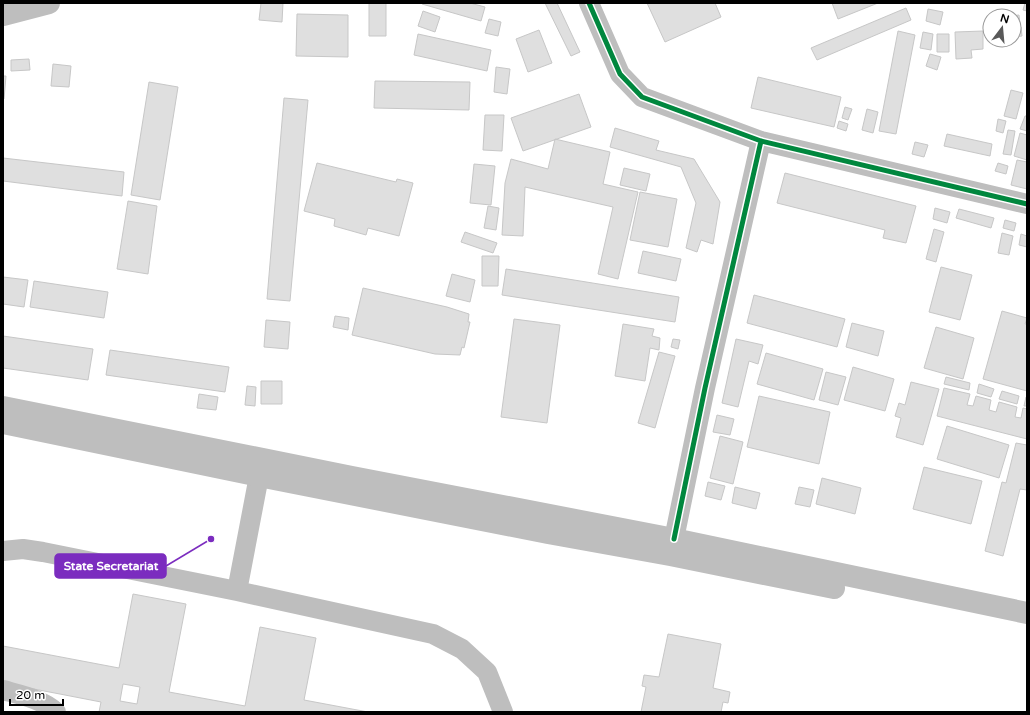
<svg xmlns="http://www.w3.org/2000/svg" width="1030" height="715" viewBox="0 0 1030 715" font-family="'Varela Round',sans-serif">
	<rect width="100%" height="100%" fill="#fff"/>
	<!-- building -->
	<path fill="#dfdfdf" stroke="#c7c7c7" fill-rule="evenodd" d="M 261,3 L 283,3 L 282,22 L 259,20 Z
		M 369,3 L 386,3 L 386,36 L 369,36 Z
		M 422,3 L 470,3 L 485,7 L 481,21 L 422,4 Z
		M 545,3 L 557,3 L 580,52 L 571,56 Z
		M 647,3 L 715,3 L 721,17 L 665,42 Z
		M 832,3 L 878,3 L 838,19 Z
		M 1025,3 L 1027,3 L 1027,11 L 1023,10 Z
		M 906,8 L 911,20 L 817,60 L 811,48 Z
		M 928,9 L 943,12 L 940,25 L 926,21 Z
		M 423,11 L 440,17 L 435,32 L 418,26 Z
		M 297,14 L 348,15 L 348,57 L 296,56 Z
		M 1019,15 L 1020,24 L 1014,25 L 1014,16 L 1010,16 Z
		M 489,19 L 501,22 L 498,36 L 485,33 Z
		M 1021,27 L 1022,36 L 1014,37 L 1014,28 Z
		M 539,30 L 552,63 L 528,72 L 516,39 Z
		M 898,31 L 915,35 L 896,134 L 879,131 Z
		M 983,31 L 983,49 L 971,50 L 972,58 L 956,59 L 955,32 Z
		M 923,32 L 933,34 L 931,50 L 920,48 Z
		M 418,34 L 491,50 L 487,71 L 414,55 Z
		M 937,34 L 949,34 L 949,52 L 937,52 Z
		M 930,54 L 941,57 L 937,70 L 926,66 Z
		M 29,59 L 30,70 L 11,71 L 11,60 Z
		M 53,64 L 71,66 L 69,87 L 51,86 Z
		M 496,67 L 510,69 L 507,94 L 494,92 Z
		M 3,76 L 6,76 L 4,99 L 3,99 Z
		M 758,77 L 841,97 L 834,127 L 751,108 Z
		M 375,81 L 470,82 L 469,110 L 374,108 Z
		M 149,82 L 178,87 L 160,200 L 131,195 Z
		M 1011,90 L 1023,93 L 1016,119 L 1004,116 Z
		M 579,94 L 591,127 L 523,151 L 511,118 Z
		M 284,98 L 308,100 L 290,301 L 267,299 Z
		M 845,107 L 852,109 L 848,120 L 842,118 Z
		M 867,109 L 878,112 L 873,133 L 862,130 Z
		M 485,115 L 504,115 L 502,151 L 483,150 Z
		M 1025,116 L 1027,116 L 1027,131 L 1020,129 Z
		M 998,119 L 1006,121 L 1003,133 L 996,131 Z
		M 839,121 L 848,124 L 846,131 L 837,128 Z
		M 615,128 L 659,141 L 656,150 L 694,159 L 720,202 L 713,244 L 701,240 L 697,252 L 686,248 L 696,203 L 681,167 L 610,147 Z
		M 1008,130 L 1015,131 L 1011,155 L 1003,154 Z
		M 1020,133 L 1027,135 L 1027,160 L 1014,156 Z
		M 947,134 L 992,144 L 990,156 L 944,146 Z
		M 555,139 L 610,152 L 603,184 L 638,192 L 618,279 L 598,274 L 613,207 L 525,187 L 523,236 L 502,235 L 505,183 L 511,159 L 548,169 Z
		M 915,142 L 928,145 L 924,157 L 912,154 Z
		M 3,158 L 124,172 L 122,196 L 3,181 Z
		M 1017,160 L 1027,162 L 1027,189 L 1011,185 Z
		M 317,163 L 396,182 L 397,179 L 413,183 L 399,236 L 368,228 L 366,235 L 334,226 L 335,219 L 304,211 Z
		M 998,163 L 1008,166 L 1006,174 L 995,171 Z
		M 474,164 L 495,166 L 491,205 L 470,203 Z
		M 624,168 L 650,174 L 646,191 L 620,185 Z
		M 785,173 L 916,206 L 906,243 L 883,238 L 885,230 L 777,203 Z
		M 640,192 L 677,199 L 668,247 L 630,240 Z
		M 128,201 L 157,206 L 148,274 L 117,269 Z
		M 488,206 L 499,208 L 496,230 L 484,228 Z
		M 935,208 L 950,212 L 947,223 L 933,219 Z
		M 959,209 L 994,218 L 991,228 L 956,218 Z
		M 1005,220 L 1016,223 L 1014,231 L 1003,228 Z
		M 934,229 L 944,232 L 936,262 L 926,259 Z
		M 465,232 L 497,243 L 493,253 L 461,242 Z
		M 1002,233 L 1013,236 L 1009,255 L 998,253 Z
		M 1021,234 L 1027,236 L 1027,247 L 1019,245 Z
		M 643,251 L 681,259 L 676,281 L 638,273 Z
		M 482,256 L 499,256 L 498,286 L 482,286 Z
		M 941,267 L 972,275 L 960,320 L 929,312 Z
		M 506,269 L 679,297 L 675,322 L 502,295 Z
		M 452,274 L 475,280 L 470,302 L 446,296 Z
		M 3,277 L 28,280 L 24,307 L 3,304 Z
		M 34,281 L 108,292 L 104,318 L 30,307 Z
		M 363,288 L 447,307 L 469,314 L 468,322 L 470,322 L 464,348 L 462,347 L 460,355 L 435,354 L 352,335 Z
		M 754,295 L 845,319 L 837,347 L 747,323 Z
		M 1002,311 L 1027,318 L 1025,324 L 1027,324 L 1027,391 L 983,379 Z
		M 335,316 L 349,318 L 348,330 L 333,327 Z
		M 514,319 L 560,325 L 547,423 L 501,417 Z
		M 266,320 L 290,322 L 288,349 L 264,347 Z
		M 852,323 L 884,331 L 878,356 L 846,347 Z
		M 623,324 L 654,329 L 652,336 L 660,338 L 659,350 L 650,348 L 645,381 L 615,376 Z
		M 936,327 L 974,338 L 963,379 L 924,368 Z
		M 3,336 L 93,349 L 88,380 L 3,368 Z
		M 673,339 L 680,340 L 678,349 L 671,347 Z
		M 736,339 L 763,345 L 758,364 L 749,361 L 738,407 L 722,403 Z
		M 110,350 L 229,367 L 225,392 L 106,375 Z
		M 659,352 L 675,356 L 655,428 L 638,423 Z
		M 766,353 L 823,369 L 814,400 L 757,384 Z
		M 853,367 L 894,379 L 885,411 L 844,400 Z
		M 826,372 L 846,377 L 838,405 L 819,400 Z
		M 946,377 L 970,383 L 969,390 L 944,384 Z
		M 261,381 L 282,381 L 282,404 L 261,404 Z
		M 911,382 L 939,389 L 923,445 L 896,437 L 901,418 L 895,416 L 899,403 L 905,405 Z
		M 979,384 L 994,389 L 991,397 L 977,393 Z
		M 247,386 L 256,387 L 255,406 L 245,405 Z
		M 944,388 L 970,394 L 967,405 L 973,406 L 976,396 L 991,400 L 989,410 L 996,412 L 999,402 L 1017,407 L 1015,417 L 1021,418 L 1023,408 L 1027,409 L 1027,439 L 937,416 Z
		M 1002,391 L 1019,396 L 1017,404 L 999,399 Z
		M 199,394 L 218,397 L 216,410 L 197,408 Z
		M 759,396 L 830,412 L 819,464 L 747,447 Z
		M 1026,397 L 1027,398 L 1027,406 L 1024,406 Z
		M 717,415 L 734,419 L 730,435 L 713,432 Z
		M 947,426 L 1009,445 L 999,478 L 937,459 Z
		M 720,436 L 743,442 L 733,484 L 710,478 Z
		M 1016,443 L 1027,445 L 1027,490 L 1020,489 L 1003,556 L 985,551 L 1002,482 L 1006,483 Z
		M 924,467 L 982,481 L 971,524 L 913,509 Z
		M 822,478 L 861,488 L 855,514 L 816,504 Z
		M 708,482 L 725,486 L 721,500 L 705,496 Z
		M 735,487 L 760,493 L 756,509 L 732,503 Z
		M 799,487 L 814,490 L 810,507 L 795,504 Z
		M 133,594 L 186,604 L 169,692 L 245,706 L 260,627 L 316,638 L 304,700 L 368,712 L 99,712 L 101,702 L 3,683 L 3,646 L 119,668 ZM 123,684 L 140,687 L 137,704 L 120,701 Z
		M 668,634 L 721,644 L 713,688 L 730,692 L 728,703 L 723,702 L 721,712 L 641,712 L 646,687 L 642,686 L 644,675 L 659,677 Z"/>
	<g fill="none" stroke-linecap="round" stroke-linejoin="round">
		<!-- minor -->
		<path stroke="#bebebe" stroke-width="20" d="M 589,3 L 620,74 L 642,97 L 761,141 L 1027,204
			M 674,539 L 705,388 L 761,141
			M 3,551 L 23,549 L 43,552 L 237,591 L 433,634 L 462,649 L 487,672 L 503,712
			M 237,591 L 259,476
			M 3,690 C 21,695 42,699 56,712"/>
		<!-- major -->
		<path stroke="#bebebe" stroke-width="22" d="M 3,407 L 352,477 L 674,539 L 1027,613
			M 3,423 L 259,476 L 548,533 L 670,555 L 834,588"/>
		<!-- highway -->
		<path stroke="#bebebe" stroke-width="22" d="M 3,15 L 49,3"/>
		<!-- cycleway casing -->
		<g stroke="#fff" stroke-width="8">
			<path id="cycleway" d="M 589,3 L 620,74 L 642,97 L 761,141 L 1027,204
				M 674,539 L 705,388 L 761,141"/>
		</g>
		<!-- cycleway -->
		<use href="#cycleway" stroke="#00873e" stroke-width="5"/>
	</g>
	<!-- callouts -->
	<path fill="none" stroke="#7b2cbf" stroke-width="1.5" d="M211 539L166 566"/>
	<circle fill="#7b2cbf" stroke="#fff" stroke-width="1.5" cx="211" cy="539" r="4"/>
	<rect fill="#7b2cbf" stroke="#7b2cbf" stroke-width="1.5" x="55" y="554" width="111" height="24" rx="4"/>
	<g font-size="12" text-anchor="middle" font-weight="bold" fill="#fff">
		<text x="111" y="570">State Secretariat</text>
	</g>
	<!-- border -->
	<rect width="1030" height="715" fill="none" stroke="#000000" stroke-width="8"/>
	<!-- north arrow -->
	<g transform="translate(1002 28) rotate(16)"><circle r="19" fill="#ffffff" stroke="#999999"/>
	<path d="M0-3L7 15L0 10L-7 15Z" fill="#595959"/>
	<text y="-6" font-size="11" font-weight="bold" text-anchor="middle" fill="#000000">N</text>
	</g>
	<!-- scale -->
	<path d="M10 699v6h53v-6" fill="none" stroke="#000000" stroke-width="2"/>
	<text x="16" y="699" font-size="12" fill="#000000" stroke="#ffffff" stroke-width="3" paint-order="stroke">20 m</text>
</svg>
